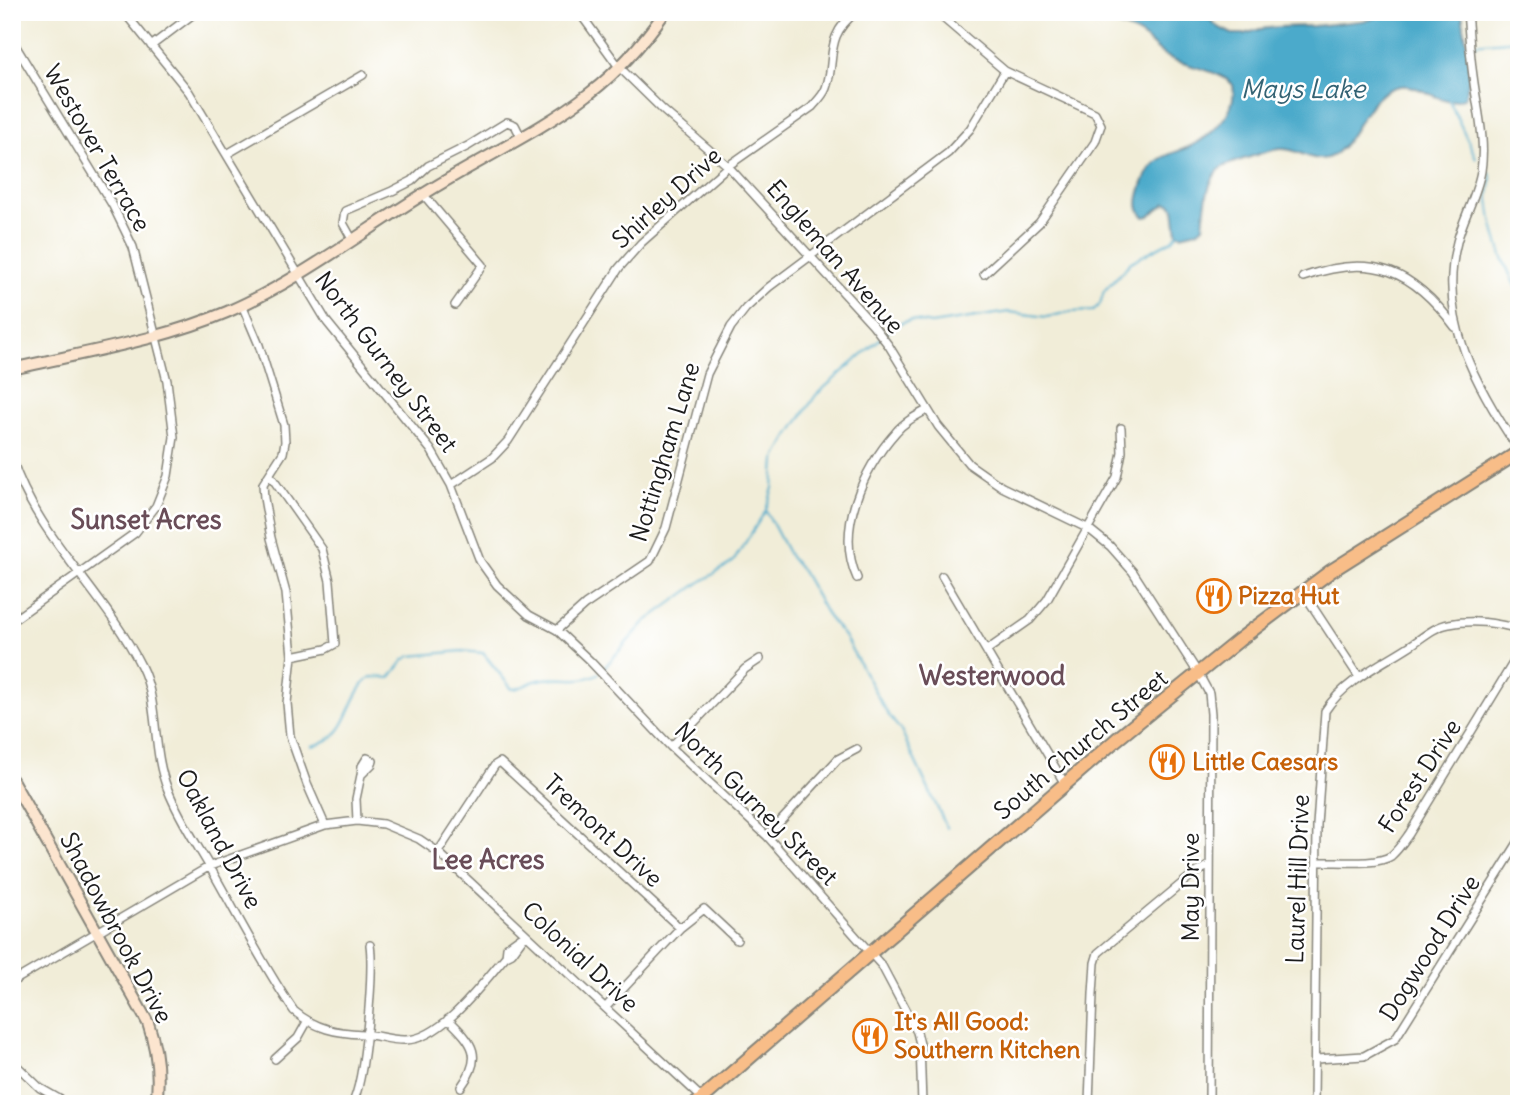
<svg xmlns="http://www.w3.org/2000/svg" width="1531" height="1116" viewBox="0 0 1531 1116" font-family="Delius,sans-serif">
	<rect width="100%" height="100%" fill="#fff"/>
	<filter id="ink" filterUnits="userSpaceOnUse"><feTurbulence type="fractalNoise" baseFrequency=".0143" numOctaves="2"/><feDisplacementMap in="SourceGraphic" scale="14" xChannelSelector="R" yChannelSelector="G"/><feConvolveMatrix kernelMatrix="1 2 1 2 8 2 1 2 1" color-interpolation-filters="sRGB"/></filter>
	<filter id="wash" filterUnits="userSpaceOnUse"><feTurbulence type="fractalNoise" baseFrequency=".00686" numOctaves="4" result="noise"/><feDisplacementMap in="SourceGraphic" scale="28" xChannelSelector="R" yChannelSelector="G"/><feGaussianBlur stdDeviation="1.57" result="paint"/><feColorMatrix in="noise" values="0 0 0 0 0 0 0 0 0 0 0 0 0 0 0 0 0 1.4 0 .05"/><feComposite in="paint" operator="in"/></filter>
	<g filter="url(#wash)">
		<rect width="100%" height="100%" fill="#f1edd8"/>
		<!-- water -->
		<path fill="#4caacb" stroke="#346374" stroke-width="2" d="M 1080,12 L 1201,12 L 1218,27 L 1232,34 L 1245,34 L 1260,29 L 1278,27 L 1313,26 L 1369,20 L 1388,12 L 1462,12 C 1465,39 1474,71 1465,97 C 1443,110 1423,83 1400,86 C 1366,91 1358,136 1335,154 C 1318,166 1305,153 1290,150 C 1277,147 1265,152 1253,156 C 1244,159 1232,162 1223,167 C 1206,177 1205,208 1203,226 L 1197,231 L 1181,235 L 1177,233 L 1174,208 L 1171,204 L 1166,203 L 1149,216 L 1144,217 C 1137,208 1137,203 1140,192 C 1143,182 1147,170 1155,163 C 1164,154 1178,152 1189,147 C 1212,136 1238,112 1233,85 C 1222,71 1188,67 1170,58 C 1158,53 1151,42 1140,35 C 1121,24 1099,22 1080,12 Z"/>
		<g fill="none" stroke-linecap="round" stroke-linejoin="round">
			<!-- stream -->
			<path stroke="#4caacb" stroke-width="2" d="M 1471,44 L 1519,40
				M 1448,98 L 1476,158
				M 1485,170 L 1490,173 C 1493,182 1488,190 1489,200 C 1492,231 1504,265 1519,293
				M 885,334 L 901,323 L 911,320 L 931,324 L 1009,312 L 1047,317 L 1069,312 L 1093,311 L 1100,304 L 1104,291 L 1131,262 L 1172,240 L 1178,233
				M 766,511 L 790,557 L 802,571 L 828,617 L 844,636 L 887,713 L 901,731 L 947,828
				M 603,669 L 645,622 L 699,583 L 733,562 L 766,510 L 773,488 L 775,460 L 786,440 L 816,395 L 881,338
				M 312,746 C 351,737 345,704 367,680 L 371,677 L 390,678 L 404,660 L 411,656 L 462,651 L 483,653 L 512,689 C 522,689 529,682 539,680 C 559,675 580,685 599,673"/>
		</g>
	</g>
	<g filter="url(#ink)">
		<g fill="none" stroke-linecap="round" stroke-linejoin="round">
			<!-- street casing -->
			<g stroke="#86847a" stroke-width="10">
				<path id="street" d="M 124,12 L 189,92 L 327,322 L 431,450 L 451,485 L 480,561 L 497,585 L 529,615 L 557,630 L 590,661 L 671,747 L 767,836 L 882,966 L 917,1032 L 920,1044 L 922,1104
					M 579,12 L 619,67 L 664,111 L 728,166 L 873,325 L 889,346 L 938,426 L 969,464 L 1002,487 L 1089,529 L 1110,546 L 1133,572 L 1198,673 L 1209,693 L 1211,714 L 1209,1104
					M 936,12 L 1005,71 L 1095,113 L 1101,125 L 1095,142 L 1039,223 L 984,274
					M 1467,12 C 1469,33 1470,55 1473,76 C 1477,108 1486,139 1481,171 C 1477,195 1463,218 1457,242 C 1437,319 1477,388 1519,450
					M 464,15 L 469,12
					M 12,40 L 113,206 L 133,247 L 167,381 L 174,437 L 168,476 L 156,506 L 135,533 L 12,621
					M 151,46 L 196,12
					M 227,154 L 363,75
					M 423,194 L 483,265 L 455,305
					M 352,239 L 343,223 L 345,211 L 392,191 L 412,181 L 428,166 L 468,146 L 507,122 L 515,125 L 521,137
					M 1303,277 C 1372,252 1413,270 1455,327
					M 242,305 L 259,345 L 284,425 L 285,442 L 283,453 L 263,484 L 264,498 L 271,538 L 286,593 L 292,656 L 287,703 L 290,736 L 307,784 L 325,825
					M 12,459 C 37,537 105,593 141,666 C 160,704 151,749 168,790 C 179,818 196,843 211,869 C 238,916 263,966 294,1011 C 316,1029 336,1033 363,1034 C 377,1035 392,1041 406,1040 C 443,1039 483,982 506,956 L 512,953 L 526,934
					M 270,475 L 322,549 L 330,581 L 335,644 L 326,649 L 292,656
					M 451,485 L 492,458 L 508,441 L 619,268 L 641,243 L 728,166 L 812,107 C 817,101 823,96 826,88 C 837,58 823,38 856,12
					M 942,576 L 1065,784
					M 857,578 C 835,530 863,469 896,432 C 904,422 916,416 927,410
					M 1303,592 L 1359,677
					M 557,630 L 585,605 L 650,561 L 666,528 L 707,374 L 731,327 L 746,308 L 769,287 L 948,153 L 970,129 L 1005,71
					M 987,650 L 1030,620 L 1047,600 L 1117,477 L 1122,452 L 1121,428
					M 671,747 L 745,669 L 760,659
					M 367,758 L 373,761 L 372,764 L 361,775 L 362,766 Z
					M 357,821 L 356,799 L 361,775
					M 767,836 L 838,759 L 857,749
					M 438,852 L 495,765 L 500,762 L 680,928
					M 1317,862 C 1335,861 1376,866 1391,856 C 1398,850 1404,841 1409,834 L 1519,653
					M 506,956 L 507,947 L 525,934
					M 12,982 L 210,866 L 325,825 L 357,821 L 383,824 L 419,839 L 438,852 L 702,1098
					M 606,1007 L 680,928 L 704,909 L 737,940
					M 448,1019 C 473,1043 484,1056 461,1087
					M 275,1059 L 298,1038 L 307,1022
					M 1316,1059 L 1364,1056 L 1395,1039 L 1519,841
					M 12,1061 L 40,1088 L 68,1104
					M 352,1104 C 365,1082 374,972 370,945
					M 1089,1104 L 1093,994 L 1095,963 L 1098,953 L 1192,875 L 1210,865
					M 1314,1104 L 1317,825 L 1325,711 C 1344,681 1382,664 1411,645 C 1422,638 1435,626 1449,624 C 1473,619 1496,623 1519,629"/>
			</g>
			<!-- secondary casing -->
			<g stroke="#86847a" stroke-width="14">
				<path id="secondary" d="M 12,369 C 84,352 159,341 227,312 C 295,283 359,234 422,195 C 477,160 538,133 590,93 C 619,71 644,42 665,12
					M 12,780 L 148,1023 C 157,1049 160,1076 156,1104"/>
			</g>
			<!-- primary casing -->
			<g stroke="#86847a" stroke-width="16">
				<path id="primary" d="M 696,1104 L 1117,739 L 1239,640 L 1331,571 L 1519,452"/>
			</g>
			<!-- street -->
			<use href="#street" stroke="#fff" stroke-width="7"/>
			<!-- secondary -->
			<use href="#secondary" stroke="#fce5cf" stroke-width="10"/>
			<!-- primary -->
			<use href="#primary" stroke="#f8bd88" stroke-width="12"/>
		</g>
	</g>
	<!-- icons -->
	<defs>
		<g id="restaurant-ring" transform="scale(1.75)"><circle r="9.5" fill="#fff" stroke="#e8710a" stroke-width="1.5"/><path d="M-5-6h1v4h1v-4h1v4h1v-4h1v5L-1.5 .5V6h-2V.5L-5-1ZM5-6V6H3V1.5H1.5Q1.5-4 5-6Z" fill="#e8710a"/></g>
	</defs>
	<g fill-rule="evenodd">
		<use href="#restaurant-ring" x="1214" y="596"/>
		<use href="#restaurant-ring" x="1167" y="762"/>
		<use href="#restaurant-ring" x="870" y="1036"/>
	</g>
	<g text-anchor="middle" stroke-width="5" stroke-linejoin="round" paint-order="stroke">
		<!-- street labels -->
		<g font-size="24" fill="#1c1c1c" stroke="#fff">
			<text transform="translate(97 148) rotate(60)" y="8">Westover Terrace</text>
			<text transform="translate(667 198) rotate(-42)" y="8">Shirley Drive</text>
			<text transform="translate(835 257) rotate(49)" y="8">Engleman Avenue</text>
			<text transform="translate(386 362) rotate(53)" y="8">North Gurney Street</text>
			<text transform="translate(665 452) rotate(-73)" y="8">Nottingham Lane</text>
			<text transform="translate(1081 745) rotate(-40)" y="8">South Church Street</text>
			<text transform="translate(1420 776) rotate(-57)" y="8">Forest Drive</text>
			<text transform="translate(756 804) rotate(45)" y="8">North Gurney Street</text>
			<text transform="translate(603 831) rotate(43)" y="8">Tremont Drive</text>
			<text transform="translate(219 839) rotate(62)" y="8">Oakland Drive</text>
			<text transform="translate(1298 879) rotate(-88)" y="8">Laurel Hill Drive</text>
			<text transform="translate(1191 887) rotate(-90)" y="8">May Drive</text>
			<text transform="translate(116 928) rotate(62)" y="8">Shadowbrook Drive</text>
			<text transform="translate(1430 948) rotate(-58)" y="8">Dogwood Drive</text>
			<text transform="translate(580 957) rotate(43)" y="8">Colonial Drive</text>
		</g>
		<!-- food labels -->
		<g font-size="24" font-weight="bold" fill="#c56008" stroke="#fff" text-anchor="start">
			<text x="1238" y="604">Pizza Hut</text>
			<text x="1192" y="770">Little Caesars</text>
			<text x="894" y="1030">It's All Good:<tspan x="894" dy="28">Southern Kitchen</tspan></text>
		</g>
		<!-- water labels -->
		<g font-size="26" font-style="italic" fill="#346374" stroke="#fff">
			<text x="1303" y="98">Mays Lake</text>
		</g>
		<!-- neighbourhood labels -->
		<g font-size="26" font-weight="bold" fill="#694d58" stroke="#fff">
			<text x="146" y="529">Sunset Acres</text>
			<text x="992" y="685">Westerwood</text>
			<text x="488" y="869">Lee Acres</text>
		</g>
	</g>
	<!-- margin -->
	<rect width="1531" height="1116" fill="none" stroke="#fff" stroke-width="42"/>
</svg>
